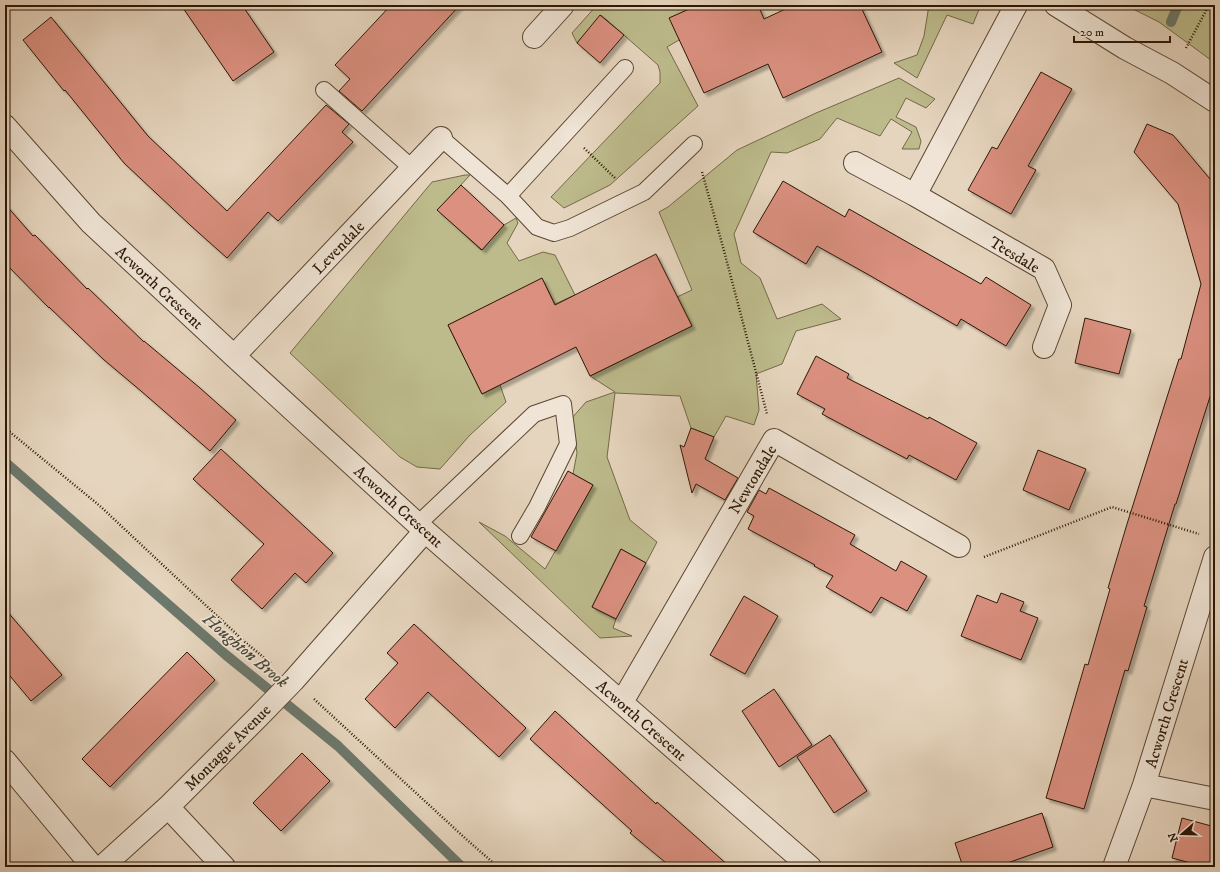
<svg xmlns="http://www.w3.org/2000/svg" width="1220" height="872" viewBox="0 0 1220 872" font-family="'IM FELL DW Pica',serif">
	<defs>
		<filter id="shadow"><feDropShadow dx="3.5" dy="3.5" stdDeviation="1" flood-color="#0004"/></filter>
	</defs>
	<rect width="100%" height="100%" fill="#e6d5be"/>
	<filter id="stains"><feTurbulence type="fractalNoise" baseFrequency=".005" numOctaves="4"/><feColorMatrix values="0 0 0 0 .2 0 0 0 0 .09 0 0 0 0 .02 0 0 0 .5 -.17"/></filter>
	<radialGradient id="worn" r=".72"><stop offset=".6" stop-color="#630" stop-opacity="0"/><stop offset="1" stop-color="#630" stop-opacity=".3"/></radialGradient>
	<!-- green -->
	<path fill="#bdbb8c" stroke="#746948" d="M 597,5 L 624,5 L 627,7 L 629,5 L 698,5 L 679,40 L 667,47 L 698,106 L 610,185 L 564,208 L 551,197 L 660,83 L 660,72 L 658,65 L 601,15 L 577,43 L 572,33 Z
		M 929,5 L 980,5 L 980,7 L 973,24 L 947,15 L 917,78 L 894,63 L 917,55 L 924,36 Z
		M 1125,5 L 1215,5 L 1215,63 L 1159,22 Z
		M 899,78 L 935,99 L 926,108 L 906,98 L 896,117 L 916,127 L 921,141 L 919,149 L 902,149 L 912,132 L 891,119 L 880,136 L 837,118 L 820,139 L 787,153 L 771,152 L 734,234 L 741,263 L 760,278 L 777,319 L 822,304 L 841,319 L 796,331 L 782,364 L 756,374 L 759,410 L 754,425 L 726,416 L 714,437 L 691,428 L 680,396 L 615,393 L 607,457 L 630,520 L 657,542 L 646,563 L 621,549 L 592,607 L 616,619 L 613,628 L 632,636 L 600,638 L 479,522 L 505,536 L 545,569 L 593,485 L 573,474 L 577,453 L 572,418 L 586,402 L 615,392 L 590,376 L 692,326 L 677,297 L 692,290 L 659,212 L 668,207 L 737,150 L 816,113 Z
		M 465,175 L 470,175 L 438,210 L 481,250 L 504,225 L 516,218 L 518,223 L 507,243 L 519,261 L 543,252 L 555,255 L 575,295 L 555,304 L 542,279 L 448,325 L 482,394 L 500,385 L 506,402 L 470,435 L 440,469 L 417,467 L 400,457 L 290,353 L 432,182 Z"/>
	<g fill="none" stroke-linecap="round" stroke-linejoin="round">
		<!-- stream -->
		<path stroke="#6c786c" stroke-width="10" d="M 1171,22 L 1178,5
			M 5,462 L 226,655 L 338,746 L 462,867"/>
	</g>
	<!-- building -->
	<path fill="#db9080" stroke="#2c1705" filter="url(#shadow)" d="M 181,5 L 242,5 L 274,52 L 233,81 Z
		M 391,5 L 460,5 L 362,111 L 339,91 L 350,79 L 335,65 Z
		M 698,5 L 758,5 L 764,19 L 794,5 L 860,5 L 882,52 L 783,98 L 768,64 L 704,93 L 669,18 Z
		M 600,15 L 624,35 L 600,63 L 577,43 Z
		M 51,17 L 148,136 L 227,211 L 326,105 L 349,124 L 342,132 L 353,142 L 278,221 L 268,212 L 227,258 L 190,225 L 124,163 L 65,90 L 64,91 L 23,40 Z
		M 1041,72 L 1072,89 L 1028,166 L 1036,170 L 1011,214 L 968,190 L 992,147 L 997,149 Z
		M 1147,124 L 1173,135 L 1215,185 L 1215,381 L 1176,504 L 1175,504 L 1144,606 L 1147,607 L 1128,671 L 1125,670 L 1084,809 L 1046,798 L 1085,664 L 1088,665 L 1110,589 L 1108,588 L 1127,524 L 1179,359 L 1181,359 L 1201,284 L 1178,204 L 1134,152 Z
		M 783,181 L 845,217 L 849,209 L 981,284 L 986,277 L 1031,305 L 1006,346 L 961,319 L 957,326 L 869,275 L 817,246 L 806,264 L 753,232 Z
		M 461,185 L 504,225 L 482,250 L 437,210 Z
		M 5,204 L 33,236 L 35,235 L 87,289 L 88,288 L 144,342 L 144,341 L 200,388 L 236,420 L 210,451 L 141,391 L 103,359 L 49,307 L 49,308 L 5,263 Z
		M 656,254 L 692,326 L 590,376 L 576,347 L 482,394 L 448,325 L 542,278 L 555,305 Z
		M 1085,318 L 1131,330 L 1119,374 L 1075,363 Z
		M 816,356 L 849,374 L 847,378 L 928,419 L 929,417 L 977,443 L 956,480 L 909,455 L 907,459 L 837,422 L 822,414 L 825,409 L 797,394 Z
		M 691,428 L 714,437 L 705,459 L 738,478 L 725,500 L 696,484 L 692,493 L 680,445 L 684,447 Z
		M 221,449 L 333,553 L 306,583 L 295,573 L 262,609 L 231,580 L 264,544 L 193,479 Z
		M 1038,450 L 1086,469 L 1069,510 L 1023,490 Z
		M 568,471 L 593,485 L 556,551 L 531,537 Z
		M 769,488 L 855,535 L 850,544 L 896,571 L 901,561 L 927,576 L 907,611 L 881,597 L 871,613 L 826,587 L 833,576 L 814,566 L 815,565 L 748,529 L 754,516 L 747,512 L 759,490 L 766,494 Z
		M 621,549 L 646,563 L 616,619 L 592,607 Z
		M 1001,593 L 1024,602 L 1020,611 L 1038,618 L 1021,660 L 961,636 L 977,595 L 997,603 Z
		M 744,596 L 778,616 L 745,674 L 710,655 Z
		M 5,609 L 62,675 L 31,701 L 5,670 Z
		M 414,624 L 526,728 L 499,757 L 428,692 L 395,728 L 365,699 L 398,663 L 387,653 Z
		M 187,652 L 215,680 L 110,787 L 82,759 Z
		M 774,689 L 812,745 L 779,767 L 742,711 Z
		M 555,711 L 656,804 L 657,802 L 730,867 L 671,867 L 630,833 L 632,831 L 530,739 Z
		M 830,735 L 867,791 L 834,813 L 797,757 Z
		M 302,753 L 330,781 L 281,831 L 253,803 Z
		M 1042,813 L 1053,847 L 996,867 L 963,867 L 955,843 Z
		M 1182,818 L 1215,827 L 1215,867 L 1206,867 L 1172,858 Z"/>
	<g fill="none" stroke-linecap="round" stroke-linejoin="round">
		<!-- lane casing -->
		<g stroke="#5a4633" stroke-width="18">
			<path id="lane" d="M 324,90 L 413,169
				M 441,138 L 508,196 L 625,68
				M 508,196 L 537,227 L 554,233 L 570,228 L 644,192 L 694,144
				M 418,524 L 534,414 L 563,404 L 568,444 L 537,507 L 520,536"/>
		</g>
		<!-- street casing -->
		<g stroke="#5a4633" stroke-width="24">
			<path id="street" d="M 1016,5 L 915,195 L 1044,269 L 1060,305 L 1044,347
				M 1056,5 L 1125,48 L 1172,73 L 1215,101
				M 534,37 L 563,5
				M 5,126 L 91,223 L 234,356 L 425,531 L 810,867
				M 855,163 L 915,195
				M 234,356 L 441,138
				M 622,702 L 774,440 L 959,546
				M 5,761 L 93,867
				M 1144,785 L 1215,799
				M 168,807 L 224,867
				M 102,867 L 168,807 L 258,717 L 293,681 L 425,531
				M 1114,867 L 1144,785 L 1215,557"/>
		</g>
		<!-- path -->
		<path stroke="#2c1705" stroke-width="2.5" stroke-dasharray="1 2" stroke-linecap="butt" d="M 1186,48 L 1209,5
			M 584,148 L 615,178
			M 702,172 L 723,247 L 767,414
			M 5,428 L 100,506 L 246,643 L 272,664
			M 984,557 L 1112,507 L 1199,534
			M 314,699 L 466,839 L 498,867"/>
		<!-- lane -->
		<use href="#lane" stroke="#efe4d5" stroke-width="16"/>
		<!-- street -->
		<use href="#street" stroke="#efe4d5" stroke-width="22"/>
	</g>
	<g text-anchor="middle" stroke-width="3.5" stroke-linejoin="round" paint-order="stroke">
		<!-- street labels -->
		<g font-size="16" fill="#2c1705" stroke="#efe4d5">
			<text transform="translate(338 247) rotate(-46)" y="6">Levendale</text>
			<text transform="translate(1015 254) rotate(31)" y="6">Teesdale</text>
			<text transform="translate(160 287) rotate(43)" y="6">Acworth Crescent</text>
			<text transform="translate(752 479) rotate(-59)" y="6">Newtondale</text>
			<text transform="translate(399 506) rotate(42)" y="6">Acworth Crescent</text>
			<text transform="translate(1166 713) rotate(-73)" y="6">Acworth Crescent</text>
			<text transform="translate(642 720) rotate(41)" y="6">Acworth Crescent</text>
			<text transform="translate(227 747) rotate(-45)" y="6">Montague Avenue</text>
		</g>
		<!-- water labels -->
		<g font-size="17" font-style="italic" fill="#4c4838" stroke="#efe4d5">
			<text transform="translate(246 650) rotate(40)" y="6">Houghton Brook</text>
		</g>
	</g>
	<!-- margin -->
	<rect width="1220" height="872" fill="none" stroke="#e6d5be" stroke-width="20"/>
	<rect x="6" y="6" width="1208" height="860" fill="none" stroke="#2c1705" stroke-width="2"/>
	<rect x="10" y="10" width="1200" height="852" fill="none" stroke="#2c1705"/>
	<!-- north arrow -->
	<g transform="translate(1182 834) rotate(250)" stroke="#efe4d5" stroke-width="3" paint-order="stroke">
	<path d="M0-3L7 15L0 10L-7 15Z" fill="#2c1705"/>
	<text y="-6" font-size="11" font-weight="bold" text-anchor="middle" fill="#2c1705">N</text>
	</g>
	<!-- scale -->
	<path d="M1074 36v6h96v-6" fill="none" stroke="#2c1705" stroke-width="2"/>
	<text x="1080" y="36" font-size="12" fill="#2c1705" stroke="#efe4d5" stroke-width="3" paint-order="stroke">20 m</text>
	<rect width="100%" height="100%" filter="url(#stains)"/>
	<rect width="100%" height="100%" fill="url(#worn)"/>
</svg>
